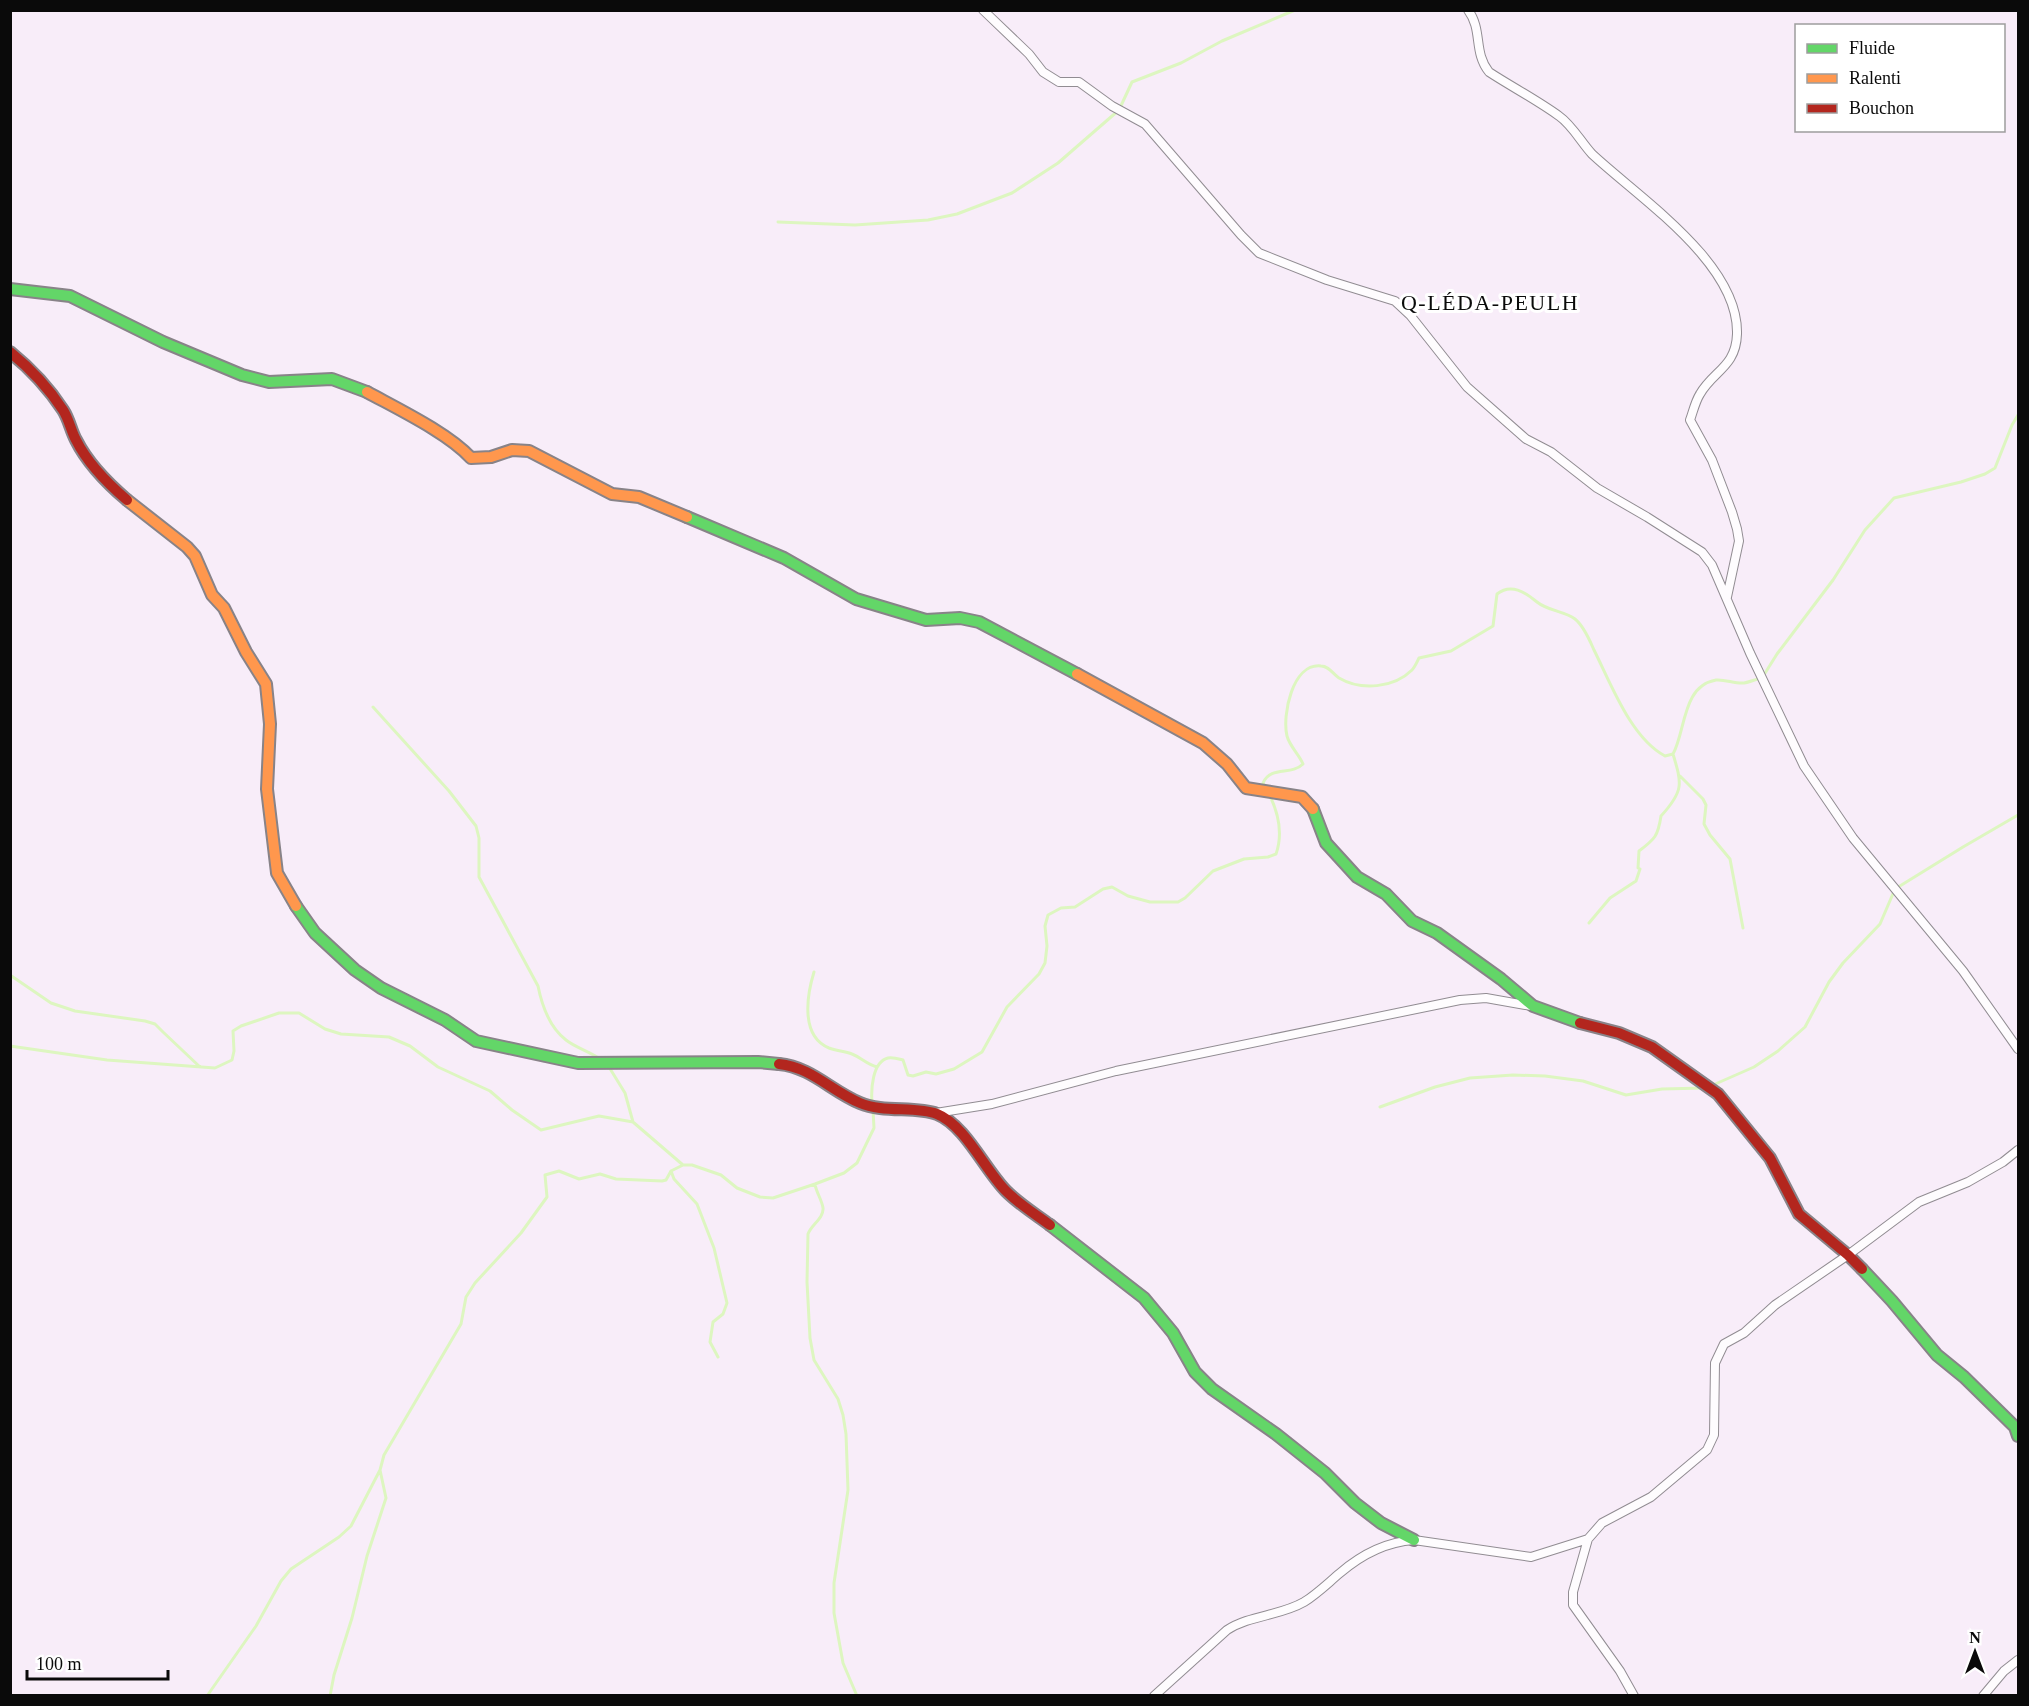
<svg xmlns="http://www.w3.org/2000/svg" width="2029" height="1706" viewBox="0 0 2029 1706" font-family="Georgia,serif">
	<rect width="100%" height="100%" fill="#f8edf9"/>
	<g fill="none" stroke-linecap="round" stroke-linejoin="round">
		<!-- stream -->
		<path stroke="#ddf6c0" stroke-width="3" d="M 778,222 L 855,225 L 928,220 L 957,214 L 1012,193 L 1058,163 L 1119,110 L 1132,82 L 1181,63 L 1222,41 L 1295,10
			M 373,707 L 449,791 L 476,826 L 479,838 L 479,877 L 538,986 C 542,1006 549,1027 566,1040 C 576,1048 589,1051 600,1059
			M 1680,776 L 1703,799 L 1706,805 L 1704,824 L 1710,835 L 1730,859 L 1743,928
			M 1266,788 L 1263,783 C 1271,765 1291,776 1303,764 C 1299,754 1290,747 1287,736 C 1282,716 1292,663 1321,666 C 1329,666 1333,674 1339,678 C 1361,691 1394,688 1412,670 C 1415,667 1417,662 1419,658 L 1451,651 L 1493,626 L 1497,594 C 1511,583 1525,592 1537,602 C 1548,611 1564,611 1575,619 C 1584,626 1590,641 1594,650 C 1611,684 1631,738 1665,756 L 1673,754 C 1686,730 1682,686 1716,680 C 1725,679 1735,684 1744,683 C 1750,682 1756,679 1762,678 L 1777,654 L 1833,580 L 1865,530 L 1894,498 L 1961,482 L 1985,474 L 1995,468 L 2012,425 L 2018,415
			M 1589,923 L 1610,898 L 1636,881 L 1640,869 L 1638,868 L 1639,851 C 1655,839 1658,836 1661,816 C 1684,791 1682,784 1673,754
			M 814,972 C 807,995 800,1036 829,1048 C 837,1051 845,1051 852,1054 C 862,1058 866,1064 877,1067
			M 10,975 L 51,1003 L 75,1011 L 145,1021 L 155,1024 L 163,1032 L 200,1067
			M 10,1046 L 107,1060 L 215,1068 L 232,1060 L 234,1051 L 233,1031 L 241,1026 L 279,1013 L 299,1013 L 325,1029 L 341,1034 L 389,1037 L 410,1046 L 438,1067 L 490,1091 L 512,1110 L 541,1130 L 599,1116 L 633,1122 L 683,1165
			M 609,1067 L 625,1093 L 633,1122
			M 1713,1085 L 1754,1067 L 1778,1051 L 1805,1027 L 1829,982 L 1843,963 L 1880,924 L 1895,889 L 1963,847 L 2018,815
			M 872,1103 C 871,1090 872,1062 888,1058 C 893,1057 899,1059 903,1060 L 908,1075 L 913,1076 L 926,1072 L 936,1074 L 954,1069 L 982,1052 L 1007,1007 L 1039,974 L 1045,963 L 1047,946 L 1045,926 L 1048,915 L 1061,908 L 1075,907 L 1103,889 L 1112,887 L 1128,896 L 1150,902 L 1178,902 L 1185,898 L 1213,871 L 1244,859 L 1268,857 L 1276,854 C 1283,834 1278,812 1269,794
			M 1380,1107 L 1435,1087 L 1470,1078 L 1513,1075 L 1545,1076 L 1583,1081 L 1626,1095 L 1662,1089 L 1704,1088
			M 671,1171 L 674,1179 L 697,1204 L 714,1248 L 727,1303 L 723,1314 L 713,1322 L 710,1342 L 718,1357
			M 815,1184 C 816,1192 822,1200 823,1208 C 824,1218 811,1225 808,1234 L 807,1282 L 810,1338 L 814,1360 L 838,1399 L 843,1415 L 846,1434 L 848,1490 L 834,1583 L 834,1613 L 843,1663 L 857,1696
			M 207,1696 L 256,1626 L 281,1581 L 291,1569 L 339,1537 L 351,1526 L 380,1470
			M 330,1696 L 334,1675 L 352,1618 L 367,1556 L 386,1498 L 380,1470 L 384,1455 L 461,1324 L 466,1297 L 475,1283 L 521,1233 L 547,1197 L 545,1175 L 559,1171 L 579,1179 L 600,1174 L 616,1179 L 662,1181 L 666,1180 L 671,1171 L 683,1165 L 692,1165 L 721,1175 L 737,1188 L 760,1197 L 773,1198 L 815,1184 L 844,1173 L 857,1163 L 874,1128 L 873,1110"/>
		<!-- street casing -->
		<g stroke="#918c92" stroke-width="10">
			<path id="street" d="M 983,10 L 1029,54 L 1043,72 L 1059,82 L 1079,82 L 1112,106 L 1145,124 L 1241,235 L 1259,253 L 1327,280 L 1395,301 L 1410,315 L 1467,387 L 1526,439 L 1551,452 L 1597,488 L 1647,517 L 1702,552 L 1712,565 L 1750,653 L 1804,766 L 1853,838 L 1963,971 L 2018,1049
				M 1468,10 C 1483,30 1473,52 1489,72 C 1512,87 1537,100 1559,116 C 1572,125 1581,142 1592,154 C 1639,198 1739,263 1737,334 C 1736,367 1713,371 1700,394 C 1695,402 1693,412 1690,420 L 1712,460 L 1732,512 L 1737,529 L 1739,541 L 1727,597
				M 936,1113 L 992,1104 L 1116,1071 L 1460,1000 L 1486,998 L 1531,1006
				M 1588,1539 L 1573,1592 L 1573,1605 L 1620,1671 L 1634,1696
				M 1154,1696 L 1227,1630 C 1250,1615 1280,1616 1304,1602 C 1317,1594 1328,1583 1340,1573 C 1361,1555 1385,1542 1414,1540 L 1531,1557 L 1588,1539 L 1602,1523 L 1651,1497 L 1707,1450 L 1714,1435 L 1715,1363 L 1724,1344 L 1744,1333 L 1775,1305 L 1848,1255 L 1919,1202 L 1968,1182 L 2003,1162 L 2018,1150
				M 1983,1696 L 2004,1671 L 2018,1660"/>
		</g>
		<!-- fast casing -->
		<g stroke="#888388" stroke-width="14">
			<path id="fast" d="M 10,289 L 70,296 L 163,342 L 242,375 L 269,382 L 332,379 L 367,392
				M 687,517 L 784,558 L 856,599 L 926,620 L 960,618 L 979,622 L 1077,674
				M 1313,809 L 1326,843 L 1357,877 L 1386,894 L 1412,921 L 1437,933 L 1501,979 L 1533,1006 L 1580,1023
				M 296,906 L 315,933 L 355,970 L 381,988 L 445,1020 L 476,1041 L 578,1063 L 758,1062 L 779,1064
				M 1050,1225 L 1144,1298 L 1173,1333 L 1195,1372 L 1212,1389 L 1276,1434 L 1325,1473 L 1355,1503 L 1381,1523 L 1414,1540
				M 1862,1269 L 1892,1301 L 1937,1355 L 1964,1377 L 2015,1427 L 2018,1436"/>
		</g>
		<!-- slow casing -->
		<g stroke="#888388" stroke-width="14">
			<path id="slow" d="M 367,392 C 398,409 448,433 471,458 L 491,457 L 512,450 L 529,451 L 612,494 L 639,497 L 687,517
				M 127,500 L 187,547 L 195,556 L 212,595 L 224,608 L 246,652 L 266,684 L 270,724 L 267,789 L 277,873 L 296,906
				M 1077,674 L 1203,743 L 1227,764 L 1246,788 L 1302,797 L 1313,809"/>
		</g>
		<!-- jam casing -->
		<g stroke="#888388" stroke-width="14">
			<path id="jam" d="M 10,352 C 31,369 48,387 63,410 C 69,419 71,431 76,440 C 88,464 107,483 127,500
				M 1580,1023 L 1619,1033 L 1652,1047 L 1718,1094 L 1770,1158 L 1799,1214 L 1848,1255 L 1862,1269
				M 779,1064 C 811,1067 831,1091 860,1103 C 883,1113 916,1106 937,1114 C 965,1125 985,1170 1006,1191 C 1019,1204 1035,1214 1050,1225"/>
		</g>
		<!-- street -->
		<use href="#street" stroke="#fefcfe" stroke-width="8"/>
		<!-- fast -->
		<use href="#fast" stroke="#63d668" stroke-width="10"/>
		<!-- slow -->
		<use href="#slow" stroke="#ff974d" stroke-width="10"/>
		<!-- jam -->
		<use href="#jam" stroke="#b3261e" stroke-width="10"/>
	</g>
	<g text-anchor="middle" stroke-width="6" stroke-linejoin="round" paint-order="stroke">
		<!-- quarter labels -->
		<g font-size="22" letter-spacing="1.5" fill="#0a0a0a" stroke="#fff">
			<text x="1490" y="310">Q-LÉDA-PEULH</text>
		</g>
	</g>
	<!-- border -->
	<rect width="2029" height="1706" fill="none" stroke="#0a0a0a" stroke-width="24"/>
	<!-- legend -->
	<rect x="1795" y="24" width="210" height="108" fill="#ffffff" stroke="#9d9d9d" stroke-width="1.5"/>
	<rect x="1807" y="44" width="30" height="9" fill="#63d668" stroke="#9d9d9d" stroke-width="1.5"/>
	<text x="1849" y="54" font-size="18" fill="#0a0a0a">Fluide</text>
	<rect x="1807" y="74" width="30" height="9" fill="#ff974d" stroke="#9d9d9d" stroke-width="1.5"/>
	<text x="1849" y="84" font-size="18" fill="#0a0a0a">Ralenti</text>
	<rect x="1807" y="104" width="30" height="9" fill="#b3261e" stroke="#9d9d9d" stroke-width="1.5"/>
	<text x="1849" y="114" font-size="18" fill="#0a0a0a">Bouchon</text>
	<!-- north arrow -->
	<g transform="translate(1975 1652)" stroke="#ffffff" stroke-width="4.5" paint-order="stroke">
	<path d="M0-4.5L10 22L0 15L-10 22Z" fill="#0a0a0a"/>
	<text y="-9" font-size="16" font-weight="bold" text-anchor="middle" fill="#0a0a0a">N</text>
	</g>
	<!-- scale -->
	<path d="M27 1670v9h141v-9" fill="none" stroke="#0a0a0a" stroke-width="3"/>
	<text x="36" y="1670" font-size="18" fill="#0a0a0a" stroke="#ffffff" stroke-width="4.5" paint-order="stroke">100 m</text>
</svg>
